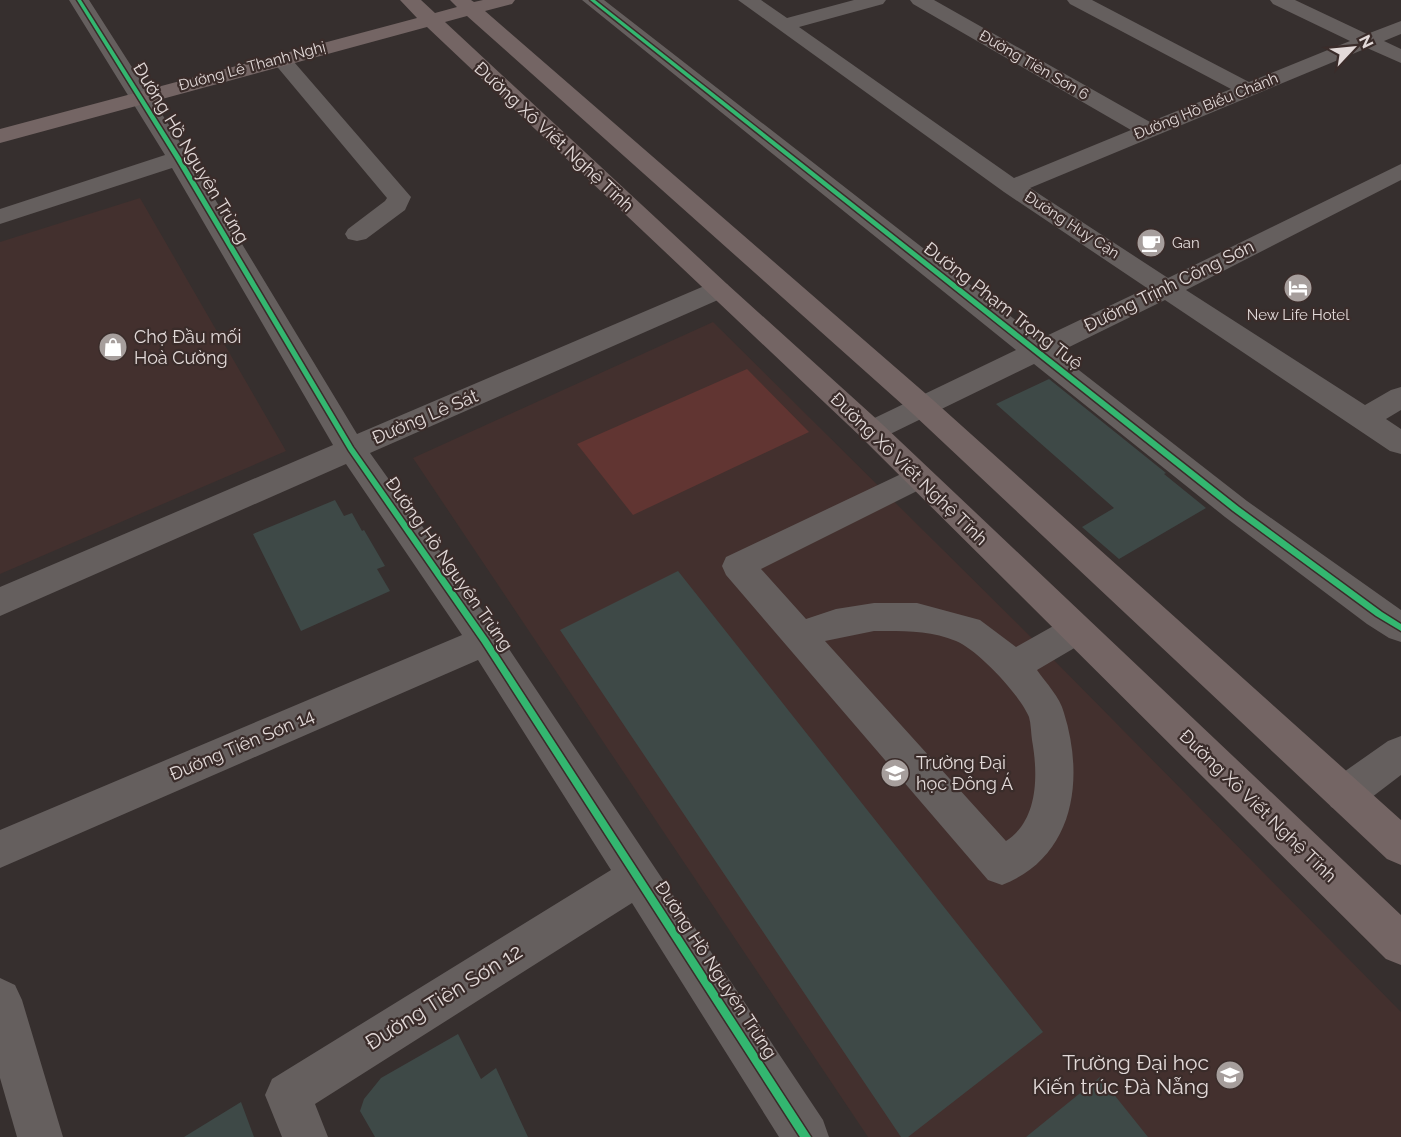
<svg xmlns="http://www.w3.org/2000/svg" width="1401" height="1137" viewBox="0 0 1401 1137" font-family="Raleway,sans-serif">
	<rect width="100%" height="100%" fill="#362f2e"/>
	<!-- built -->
	<path fill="#43302e" d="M 140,198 L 286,451 L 0,574 L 0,242 Z
		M 713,322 L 1044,650 L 1401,1012 L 1401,1137 L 868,1137 L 413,458 Z"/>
	<!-- green -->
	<path fill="#613532" d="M 747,369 L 809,432 L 633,515 L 577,444 Z"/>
	<!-- building -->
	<path fill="#3e4947" d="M 1049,379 L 1166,473 L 1164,474 L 1206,508 L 1119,559 L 1082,527 L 1114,508 L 996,404 Z
		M 335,500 L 344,516 L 352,513 L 362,531 L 364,530 L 385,566 L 377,569 L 390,591 L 301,631 L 253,534 Z
		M 678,571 L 1043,1032 L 908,1137 L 901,1137 L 560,630 Z
		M 458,1034 L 481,1079 L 496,1068 L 528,1137 L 375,1137 L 360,1111 L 364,1099 L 381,1078 Z
		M 1100,1077 L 1148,1137 L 1026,1137 Z
		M 241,1102 L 254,1137 L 184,1137 Z"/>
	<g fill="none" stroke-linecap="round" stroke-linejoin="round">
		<!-- minor -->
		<path fill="#655f5e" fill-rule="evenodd" d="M 69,0 L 89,0 L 190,158 L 357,434 L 709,284 L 718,282 L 727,284 L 731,290 L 727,296 L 370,453 L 497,631 L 823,1120 L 829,1137 L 779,1137 L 632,903 L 315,1104 L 328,1137 L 282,1137 L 265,1095 L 272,1079 L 611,870 L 478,660 L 0,868 L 0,830 L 462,635 L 346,464 L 0,616 L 0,587 L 333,445 L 172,168 L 0,224 L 0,209 L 165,155 Z
			M 582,0 L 604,0 L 1040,339 L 1147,288 L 1004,192 L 738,0 L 761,0 L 787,18 L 854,0 L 886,0 L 883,4 L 799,27 L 1014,178 L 1131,130 L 913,4 L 910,0 L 934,0 L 1150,122 L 1231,89 L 1070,4 L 1067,0 L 1092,0 L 1249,82 L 1350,41 L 1273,4 L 1270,0 L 1295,0 L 1367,34 L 1401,21 L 1401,34 L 1384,41 L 1401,49 L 1401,63 L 1367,48 L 1030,188 L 1168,278 L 1401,164 L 1401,180 L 1186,290 L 1365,405 L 1391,390 L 1401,387 L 1401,410 L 1386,419 L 1401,429 L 1401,454 L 1390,451 L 1165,300 L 1057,353 L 1247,501 L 1401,610 L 1401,642 L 1389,638 L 1367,624 L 1225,517 L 1034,364 L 882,438 L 872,441 L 862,438 L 857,431 L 862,424 L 1016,350 Z
			M 281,53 L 288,55 L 411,197 L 405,210 L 366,239 L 357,241 L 348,239 L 345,234 L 348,229 L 385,201 L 387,198 L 274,63 L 271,59 L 274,55 Z
			M 918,466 L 929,469 L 933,477 L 929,485 L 761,569 L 806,619 L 836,609 L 874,603 L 917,603 L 980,620 L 1016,647 L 1064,620 L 1076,616 L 1088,620 L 1093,630 L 1088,640 L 1037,670 C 1046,683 1060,697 1064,713 C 1085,780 1074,857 1002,885 L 988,880 L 726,575 L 722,566 L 726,557 ZM 874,631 C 902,631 930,630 956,641 C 978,650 1020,695 1029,717 C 1031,724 1031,733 1032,740 C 1038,773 1039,820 1006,841 L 825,641 Z
			M 1401,736 L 1401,775 L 1359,807 L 1345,812 L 1331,807 L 1326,794 L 1331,781 L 1388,741 Z
			M 0,978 L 15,985 L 22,1000 L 63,1137 L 17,1137 L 0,1078 Z"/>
		<!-- major -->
		<path fill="#746564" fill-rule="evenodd" d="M 400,0 L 421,0 L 435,13 L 457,7 L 450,0 L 471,0 L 474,2 L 483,0 L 515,0 L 512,4 L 485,11 L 933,400 L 1401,820 L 1401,865 L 1387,859 L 913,414 L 467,16 L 445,22 L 727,284 L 882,424 L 1401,915 L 1401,965 L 1386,959 L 862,438 L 427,27 L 0,143 L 0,129 L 417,18 Z"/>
		<!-- cycleway casing -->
		<g stroke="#3a2c2a" stroke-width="3">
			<path id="cycleway" d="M 77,0 L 81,0 L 181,158 L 353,447 L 488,639 L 811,1137 L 800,1137 L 482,643 L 349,451 L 175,158 Z
				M 590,0 L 595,0 L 1239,507 L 1382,612 L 1401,624 L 1401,631 L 1376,616 L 1233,511 Z"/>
		</g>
		<!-- cycleway -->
		<use href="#cycleway" fill="#33b770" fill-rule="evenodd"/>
	</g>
	<!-- icons -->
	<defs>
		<g id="cafe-disc" transform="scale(1.5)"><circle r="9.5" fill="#a69e9c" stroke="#3a2c2a"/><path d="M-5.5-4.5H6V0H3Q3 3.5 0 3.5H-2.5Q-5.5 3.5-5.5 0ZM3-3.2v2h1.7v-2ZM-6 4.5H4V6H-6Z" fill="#fff"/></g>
		<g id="hotel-disc" transform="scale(1.5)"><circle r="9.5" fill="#a69e9c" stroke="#3a2c2a"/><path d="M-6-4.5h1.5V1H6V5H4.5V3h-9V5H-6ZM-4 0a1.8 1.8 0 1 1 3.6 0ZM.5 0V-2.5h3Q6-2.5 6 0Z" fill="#fff"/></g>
		<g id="shop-disc" transform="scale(1.5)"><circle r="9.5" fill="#a69e9c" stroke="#3a2c2a"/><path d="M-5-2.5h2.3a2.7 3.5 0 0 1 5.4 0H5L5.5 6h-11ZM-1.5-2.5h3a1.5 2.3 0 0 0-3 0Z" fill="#fff"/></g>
		<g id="university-disc" transform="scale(1.5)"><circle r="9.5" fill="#a69e9c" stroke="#3a2c2a"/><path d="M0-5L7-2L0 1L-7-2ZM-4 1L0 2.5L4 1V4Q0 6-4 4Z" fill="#fff"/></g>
	</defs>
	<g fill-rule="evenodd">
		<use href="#cafe-disc" x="1151" y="243"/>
		<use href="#hotel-disc" x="1298" y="288"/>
		<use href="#shop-disc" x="113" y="347"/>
		<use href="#university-disc" x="895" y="773"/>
		<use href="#university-disc" x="1230" y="1075"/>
	</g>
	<g text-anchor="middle" stroke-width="4.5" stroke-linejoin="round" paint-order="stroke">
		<!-- far-street labels -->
		<g font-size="15" fill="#e2d9d8" stroke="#3a2c2a">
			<text transform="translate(1034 65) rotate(30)" y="5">Đường Tiên Sơn 6</text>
			<text transform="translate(252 66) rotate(-15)" y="5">Đường Lê Thanh Nghị</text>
			<text transform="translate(1206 106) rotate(-22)" y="5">Đường Hồ Biểu Chánh</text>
			<text transform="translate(1072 225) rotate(33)" y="5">Đường Huy Cận</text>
		</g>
		<!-- far-poi labels -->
		<g font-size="15" fill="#e2d9d8" stroke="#3a2c2a" text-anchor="start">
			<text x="1172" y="248">Gan</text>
			<text x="1298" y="320" text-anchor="middle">New Life Hotel</text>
		</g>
		<!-- street labels -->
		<g font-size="18" fill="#e2d9d8" stroke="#3a2c2a">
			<text transform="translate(554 137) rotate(43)" y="6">Đường Xô Viết Nghệ Tĩnh</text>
			<text transform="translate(191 153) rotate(59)" y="6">Đường Hồ Nguyên Trừng</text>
			<text transform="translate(1169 286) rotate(-26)" y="6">Đường Trịnh Công Sơn</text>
			<text transform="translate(1003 306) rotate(38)" y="6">Đường Phạm Trọng Tuệ</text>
			<text transform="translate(425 417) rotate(-23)" y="6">Đường Lê Sát</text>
			<text transform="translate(909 469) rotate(44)" y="6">Đường Xô Viết Nghệ Tĩnh</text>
			<text transform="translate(449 564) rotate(55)" y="6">Đường Hồ Nguyên Trừng</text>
			<text transform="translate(242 745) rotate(-23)" y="6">Đường Tiên Sơn 14</text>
			<text transform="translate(1258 806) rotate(44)" y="6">Đường Xô Viết Nghệ Tĩnh</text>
			<text transform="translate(716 970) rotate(57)" y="6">Đường Hồ Nguyên Trừng</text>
		</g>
		<!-- poi labels -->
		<g font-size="18" fill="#e2d9d8" stroke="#3a2c2a" text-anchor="start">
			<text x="134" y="343">Chợ Đầu mối<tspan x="134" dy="21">Hoà Cường</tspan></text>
			<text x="916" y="769">Trường Đại<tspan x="916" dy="21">học Đông Á</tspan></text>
		</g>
		<!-- near-street labels -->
		<g font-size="21" fill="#e2d9d8" stroke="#3a2c2a">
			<text transform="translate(444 997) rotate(-32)" y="7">Đường Tiên Sơn 12</text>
		</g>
		<!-- near-poi labels -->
		<g font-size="21" fill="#e2d9d8" stroke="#3a2c2a" text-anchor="end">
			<text x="1209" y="1070">Trường Đại học<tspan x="1209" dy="24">Kiến trúc Đà Nẵng</tspan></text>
		</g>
	</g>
	<!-- north arrow -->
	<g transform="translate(1353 48) rotate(64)" stroke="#3a2c2a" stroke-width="4.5" paint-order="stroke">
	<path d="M0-4.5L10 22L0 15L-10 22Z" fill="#e2d9d8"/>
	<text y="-9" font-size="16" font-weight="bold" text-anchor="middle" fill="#e2d9d8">N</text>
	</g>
</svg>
